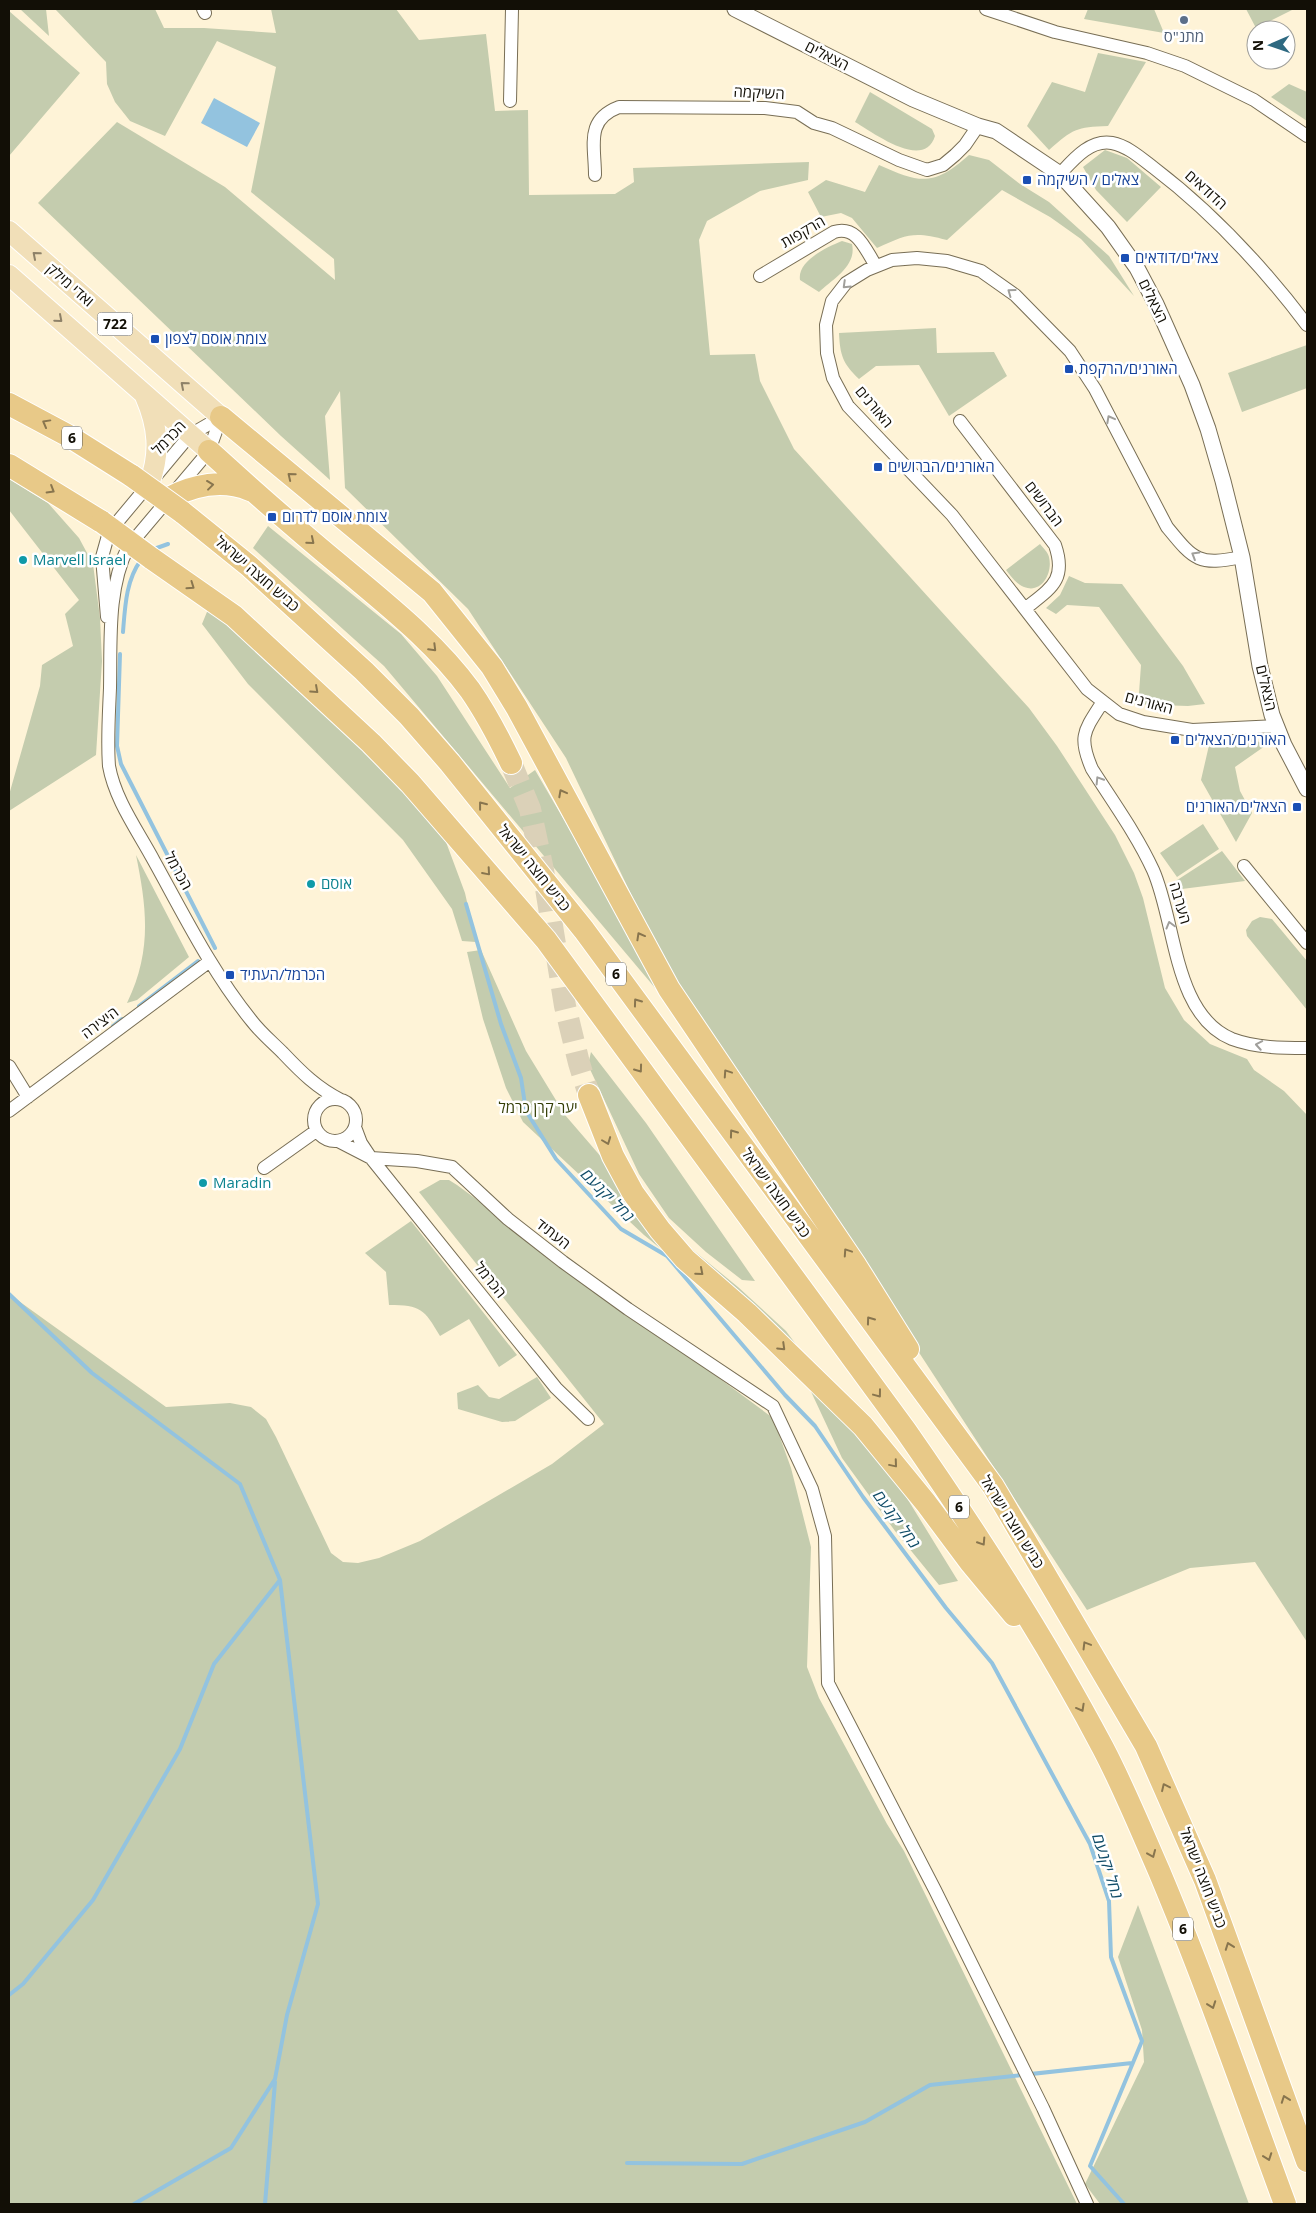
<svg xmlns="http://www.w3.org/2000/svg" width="1316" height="2213" viewBox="0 0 1316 2213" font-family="'Open Sans','Noto Sans Hebrew',sans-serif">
	<rect width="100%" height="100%" fill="#fef3d7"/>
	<!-- green -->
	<path fill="#c4ccae" d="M 20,9 L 46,9 L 49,36 Z
		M 55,9 L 155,9 L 164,28 L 204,28 L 276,33 L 271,9 L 396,9 L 419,40 L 486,34 L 495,111 L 528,110 L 529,195 L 615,194 L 634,182 L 633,168 L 809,162 L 808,180 L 760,191 L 707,221 L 699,240 L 710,355 L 755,354 L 760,381 L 794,449 L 1029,708 L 1057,746 L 1115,835 L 1134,873 L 1143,898 L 1165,988 L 1184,1020 L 1210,1044 L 1247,1059 L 1254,1070 L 1284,1091 L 1307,1115 L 1307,1642 L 1255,1562 L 1190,1568 L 1087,1610 L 661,957 L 566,758 L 468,609 L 345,488 L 340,391 L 325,416 L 330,480 L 281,436 L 38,203 L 117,122 L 225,187 L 335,280 L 334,259 L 251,192 L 276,67 L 217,41 L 165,136 L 130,121 L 115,102 L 107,84 L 106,62 Z
		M 1088,9 L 1154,9 L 1164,33 L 1084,19 Z
		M 1246,9 L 1294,9 L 1256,28 Z
		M 9,11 L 80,73 L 9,156 Z
		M 1098,53 L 1146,62 L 1108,126 C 1076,127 1073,129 1049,150 L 1027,126 L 1052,82 L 1085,92 Z
		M 1289,84 L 1307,92 L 1307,121 L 1271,97 Z
		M 870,92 L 932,129 L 935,136 C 924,171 874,133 855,122 Z
		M 1105,150 L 1127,158 L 1161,187 L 1127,222 L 1096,190 L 1083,167 Z
		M 969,155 L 989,160 L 1020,184 L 1049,202 L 1109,256 L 1134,296 L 1081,239 L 1050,217 L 1002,190 L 947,240 C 914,231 907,234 877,248 L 852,218 L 841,213 L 821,217 L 808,192 L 826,180 L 865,192 L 879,165 C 921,184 934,186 969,155 Z
		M 842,241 L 852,244 C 857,266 833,279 819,292 L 800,280 C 797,261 827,247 842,241 Z
		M 936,328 L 937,353 L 994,352 L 1007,376 L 949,416 L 919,365 L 876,366 L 859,379 C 843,364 840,355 839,333 Z
		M 1307,345 L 1307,388 L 1242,412 L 1228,373 Z
		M 9,479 L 48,503 L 79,538 L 93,564 L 100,618 L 102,661 L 96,755 L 9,811 L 9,795 L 40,686 L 42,665 L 73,646 L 65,614 L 79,600 L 9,510 Z
		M 268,526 L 401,634 L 437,676 L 510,788 L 535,770 L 677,1014 L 384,666 L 253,548 Z
		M 1040,544 C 1043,548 1048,552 1049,557 C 1053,573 1042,594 1024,587 C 1016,584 1011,576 1006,570 Z
		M 1069,576 L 1085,583 L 1122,584 L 1183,666 L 1205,704 L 1188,706 L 1129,704 L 1139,693 L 1141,665 L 1099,607 L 1067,605 L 1056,614 L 1046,608 L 1060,595 Z
		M 209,607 L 337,723 L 420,808 L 446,842 L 465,893 L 476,942 L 462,941 L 452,909 L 403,840 L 248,684 L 202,624 Z
		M 1253,738 L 1265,746 L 1235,767 L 1240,791 L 1252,813 L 1236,842 L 1201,780 L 1210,741 Z
		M 1203,824 L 1219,849 L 1177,877 L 1160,853 Z
		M 1222,851 L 1245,881 L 1174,890 L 1171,884 Z
		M 136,855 L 189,957 L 137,1000 L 127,1003 C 152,951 147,909 136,855 Z
		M 1260,917 L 1272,919 L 1307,961 L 1307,1010 L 1247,936 L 1246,930 L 1252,921 Z
		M 481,950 L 526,1051 L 565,1115 L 609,1166 L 672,1233 L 738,1287 L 786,1331 L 889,1469 L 958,1581 L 939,1585 L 895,1531 L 842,1458 L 807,1383 L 782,1348 L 644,1235 L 523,1122 L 506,1088 L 483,1019 L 467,952 Z
		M 591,1052 L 646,1123 L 755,1281 L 742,1280 L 706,1252 L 669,1218 L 639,1174 L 588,1065 Z
		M 440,1180 L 449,1180 L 457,1185 L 773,1418 L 791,1468 L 811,1547 L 807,1667 L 819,1698 L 887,1824 L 904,1851 L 1077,2204 L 9,2204 L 9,1294 L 166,1407 L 230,1403 L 251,1407 L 266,1419 L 276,1437 L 331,1553 L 343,1562 L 358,1563 L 379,1558 L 420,1541 L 552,1464 L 604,1424 L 419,1192 Z
		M 411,1221 L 517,1355 L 499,1367 L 469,1319 L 440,1336 C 424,1309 421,1305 389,1305 L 386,1272 L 365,1253 Z
		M 537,1377 L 551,1398 L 515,1421 L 502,1422 L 458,1409 L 457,1393 L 478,1385 L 489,1397 L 499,1399 Z
		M 1138,1905 L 1249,2204 L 1100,2204 L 1085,2184 L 1144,2062 L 1142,2030 L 1118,1957 Z"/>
	<!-- water -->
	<path fill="#93c3df" d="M 214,98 L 260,123 L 247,147 L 201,123 Z"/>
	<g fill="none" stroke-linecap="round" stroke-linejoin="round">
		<!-- stream -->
		<path stroke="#93c3df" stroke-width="4" d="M 154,549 L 168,544
			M 123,632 C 125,607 126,580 141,560
			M 120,654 L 117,746 L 121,764 L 215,948
			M 466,904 L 501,1024 L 521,1078 L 526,1111 L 556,1159 L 621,1229 L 667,1256 L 785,1395 L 815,1426 L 863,1497 L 946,1608 L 992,1663 L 1090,1844 L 1109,1901 L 1111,1957 L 1142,2041 L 1090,2166 L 1124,2204
			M 139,1006 L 198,961
			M 113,1026 L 122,1019
			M 9,1294 L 92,1373 L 240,1484 L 280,1580 L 318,1904 L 287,2015 L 275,2079 L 231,2148 L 134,2204
			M 9,1995 L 23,1984 L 93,1900 L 180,1749 L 214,1664 L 280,1580
			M 627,2163 L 742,2164 L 865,2122 L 930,2085 L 1132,2063
			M 265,2204 L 275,2082"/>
		<!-- motorway-tunnel -->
		<path stroke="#dbd1b8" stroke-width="22" stroke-dasharray="22 11" stroke-linecap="butt" d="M 511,763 L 530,809 L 543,870 L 565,1006 L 579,1063 L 589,1095"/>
		<!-- minor casing -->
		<g stroke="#786e55" stroke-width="14">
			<path id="minor" d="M 203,9 L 205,13
				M 986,9 L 1055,32 L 1147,53 L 1185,66 L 1254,100 L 1307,136
				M 510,101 L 512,9
				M 1060,174 C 1073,160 1090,139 1112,143 C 1128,146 1142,159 1154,168 C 1213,213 1263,267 1307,325
				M 595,175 C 595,145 585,120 619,107 L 765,108 L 797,112 L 814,123 L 832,128 L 899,160 L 927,170 L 943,165 L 955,155 L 965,145 L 978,126
				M 760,276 L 834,232 C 857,225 865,249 876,266
				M 221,417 L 209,451 L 128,547 C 107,589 111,642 110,688 C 109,714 107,740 109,766 C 115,800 138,831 154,861 C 184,915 212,972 251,1020 C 260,1032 272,1042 283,1053 C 301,1072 317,1088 341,1100
				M 960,421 L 1055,545 C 1067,580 1051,588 1026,608
				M 1242,557 C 1198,566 1194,560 1167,527 L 1095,389 L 1070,351 L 1015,295 L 981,271 L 947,261 L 917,258 L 892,260 L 867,270 L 846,283 L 832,301 L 826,325 L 827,353 L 833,378 L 848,406 L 952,515 L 1087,689 L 1119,714 L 1143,722 L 1192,730 L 1277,726
				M 107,617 L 102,557 L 109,532 L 190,435 L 221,417
				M 1102,703 C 1084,731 1078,737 1092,769 C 1113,802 1137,835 1153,870 C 1176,921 1173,1015 1232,1039 C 1256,1048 1283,1048 1307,1048
				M 1244,866 L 1307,943
				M 9,1066 L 28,1097
				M314 1120a21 21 0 1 1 42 0a21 21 0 1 1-42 0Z
				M 9,1111 L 210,961
				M 355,1127 L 361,1143 L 371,1158 L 556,1388 L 588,1419
				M 340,1142 L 371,1158 L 417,1161 L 452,1167 L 508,1219 L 563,1262 L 628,1309 L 773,1406 L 812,1489 L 825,1536 L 828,1683 L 935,1890 L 1043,2108 L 1087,2204
				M 264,1168 L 316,1131"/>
		</g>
		<!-- tertiary casing -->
		<g stroke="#786e55" stroke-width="17">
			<path id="tertiary" d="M 735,9 L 913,99 L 978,126 L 996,131 L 1060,174 L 1108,227 L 1137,268 L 1156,304 L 1192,385 L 1208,429 L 1223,481 L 1242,557 L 1260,666 L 1272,715 L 1284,745 L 1307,789"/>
		</g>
		<!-- primary casing -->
		<g stroke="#fff" stroke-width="22">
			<path id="primary" d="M 9,231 L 221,417
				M 9,275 L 209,451
				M 145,396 C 158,426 161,453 149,484"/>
		</g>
		<!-- motorway casing -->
		<g stroke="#fff" stroke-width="24">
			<path id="motorway" d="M 9,404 L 67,435 L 132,476
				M 221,417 L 432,592 L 492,667 L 517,708 L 669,989 L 856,1266 L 908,1349
				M 209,451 C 252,490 296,529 341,566 C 386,604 435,642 470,690 C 486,713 499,738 511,763
				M 9,465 L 102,522
				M 169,498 C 194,485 223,479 250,490
				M 182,512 L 249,566 L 364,671 L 409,716 L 450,763 L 584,930 L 993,1486 L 1146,1746 L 1205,1880 L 1307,2161
				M 151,558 L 234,616 L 371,743 L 410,783 L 546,940 L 906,1431 C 977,1533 1045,1638 1103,1748 C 1124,1788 1141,1830 1159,1871 C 1205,1980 1244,2093 1285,2204
				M 589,1095 L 613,1156 L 633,1193 L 660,1230 L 685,1259 L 747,1313 L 863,1426 L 926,1503 L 970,1562 L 1014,1615"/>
		</g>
		<!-- minor -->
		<use href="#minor" stroke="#fff" stroke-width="12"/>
		<!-- tertiary -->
		<use href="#tertiary" stroke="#fff" stroke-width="15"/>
		<!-- primary -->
		<use href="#primary" stroke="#f1dfb8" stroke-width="20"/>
		<!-- motorway -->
		<use href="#motorway" stroke="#e8c988" stroke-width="22"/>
		<!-- motorway-bridge casing -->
		<g stroke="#fff" stroke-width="24" stroke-linecap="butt">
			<path id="motorway-bridge" d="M 132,476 L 182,512
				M 102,522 L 151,558"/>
		</g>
		<!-- motorway-bridge -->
		<use href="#motorway-bridge" stroke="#e8c988" stroke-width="22"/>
	</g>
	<!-- one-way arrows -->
	<defs><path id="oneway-chevron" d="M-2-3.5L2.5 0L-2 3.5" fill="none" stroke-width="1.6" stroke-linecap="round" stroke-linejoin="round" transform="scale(1.25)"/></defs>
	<g stroke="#8d8168">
		<use href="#oneway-chevron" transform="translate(36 255) rotate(-139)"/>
		<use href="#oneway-chevron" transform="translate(59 319) rotate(41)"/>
		<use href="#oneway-chevron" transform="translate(184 385) rotate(-139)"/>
	</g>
	<g stroke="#a09f9b">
		<use href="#oneway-chevron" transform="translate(846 285) rotate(136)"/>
		<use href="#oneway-chevron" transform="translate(1011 292) rotate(-144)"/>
		<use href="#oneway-chevron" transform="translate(1110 419) rotate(-118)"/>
		<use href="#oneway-chevron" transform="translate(1195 555) rotate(-149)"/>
		<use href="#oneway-chevron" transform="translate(1099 780) rotate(-122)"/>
		<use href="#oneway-chevron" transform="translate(1170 925) rotate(-105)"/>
		<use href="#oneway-chevron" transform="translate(1259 1045) rotate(-170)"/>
	</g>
	<g stroke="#88754e">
		<use href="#oneway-chevron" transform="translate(46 423) rotate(-151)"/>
		<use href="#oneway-chevron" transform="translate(291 476) rotate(-141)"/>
		<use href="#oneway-chevron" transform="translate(210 485) rotate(-7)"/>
		<use href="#oneway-chevron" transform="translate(51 490) rotate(31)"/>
		<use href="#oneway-chevron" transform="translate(311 541) rotate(40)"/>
		<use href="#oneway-chevron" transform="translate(191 586) rotate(35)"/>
		<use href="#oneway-chevron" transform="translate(433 648) rotate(45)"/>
		<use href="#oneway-chevron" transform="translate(315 690) rotate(42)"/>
		<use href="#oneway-chevron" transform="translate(562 793) rotate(-118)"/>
		<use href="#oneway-chevron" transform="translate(482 805) rotate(-128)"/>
		<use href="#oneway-chevron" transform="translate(487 872) rotate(49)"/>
		<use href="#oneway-chevron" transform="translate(640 936) rotate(-119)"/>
		<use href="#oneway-chevron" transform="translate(637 1002) rotate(-126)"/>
		<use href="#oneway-chevron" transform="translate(639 1069) rotate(54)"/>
		<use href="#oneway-chevron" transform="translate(727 1073) rotate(-124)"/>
		<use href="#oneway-chevron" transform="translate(733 1133) rotate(-126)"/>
		<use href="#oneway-chevron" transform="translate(607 1141) rotate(69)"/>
		<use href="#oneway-chevron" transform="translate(847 1252) rotate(-124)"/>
		<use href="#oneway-chevron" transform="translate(700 1272) rotate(41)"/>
		<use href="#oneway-chevron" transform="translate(870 1320) rotate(-126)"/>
		<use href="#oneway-chevron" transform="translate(782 1347) rotate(44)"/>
		<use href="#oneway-chevron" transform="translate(878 1394) rotate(53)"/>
		<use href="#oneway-chevron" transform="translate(894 1464) rotate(50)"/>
		<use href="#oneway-chevron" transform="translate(982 1542) rotate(57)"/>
		<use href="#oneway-chevron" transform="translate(1086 1645) rotate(-121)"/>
		<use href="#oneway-chevron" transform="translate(1081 1708) rotate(61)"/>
		<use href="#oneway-chevron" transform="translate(1165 1787) rotate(-115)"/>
		<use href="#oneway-chevron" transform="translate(1152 1854) rotate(67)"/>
		<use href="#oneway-chevron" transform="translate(1229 1946) rotate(-110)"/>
		<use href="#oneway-chevron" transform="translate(1212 2005) rotate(70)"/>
		<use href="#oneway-chevron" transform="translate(1285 2099) rotate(-110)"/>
		<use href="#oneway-chevron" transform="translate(1268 2157) rotate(70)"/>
	</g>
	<!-- markers -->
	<circle fill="#5c6f8a" stroke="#fff" stroke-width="2" cx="1184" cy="20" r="5"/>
	<g fill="#1a4fb4" stroke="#fff" stroke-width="2">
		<rect x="1022" y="175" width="10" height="10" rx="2.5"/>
		<rect x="1120" y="253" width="10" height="10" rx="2.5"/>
		<rect x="150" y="334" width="10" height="10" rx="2.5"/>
		<rect x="1064" y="364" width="10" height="10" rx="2.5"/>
		<rect x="873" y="462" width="10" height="10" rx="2.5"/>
		<rect x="267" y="512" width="10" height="10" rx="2.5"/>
		<rect x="1170" y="735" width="10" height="10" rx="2.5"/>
		<rect x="1292" y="802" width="10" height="10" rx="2.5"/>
		<rect x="225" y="970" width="10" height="10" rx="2.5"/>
	</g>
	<g fill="#0f9aa8" stroke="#fff" stroke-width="2">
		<circle cx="23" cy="560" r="5"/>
		<circle cx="311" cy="884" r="5"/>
		<circle cx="203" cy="1183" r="5"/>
	</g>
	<g text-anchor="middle" stroke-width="5" stroke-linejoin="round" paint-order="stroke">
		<!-- shield labels -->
		<g fill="#fff" stroke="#595751" stroke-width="1">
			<rect x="97.5" y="312.5" width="35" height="23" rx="4"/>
			<rect x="62" y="426.5" width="20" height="23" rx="4"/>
			<rect x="606" y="962.5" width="20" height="23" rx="4"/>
			<rect x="949" y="1495.5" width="20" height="23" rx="4"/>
			<rect x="1173" y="1917.5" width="20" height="23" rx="4"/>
		</g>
		<g font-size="14" font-weight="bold" fill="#120f06">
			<text x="115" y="329">722</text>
			<text x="72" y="443">6</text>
			<text x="616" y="979">6</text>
			<text x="959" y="1512">6</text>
			<text x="1183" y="1934">6</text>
		</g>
		<!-- service labels -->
		<g font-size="15" fill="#4e5e75" stroke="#fff">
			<text x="1184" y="42">מתנ"ס</text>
		</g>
		<!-- street labels -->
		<g font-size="15" fill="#120f06" stroke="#fff">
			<text transform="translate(827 56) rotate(27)" y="5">הצאלים</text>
			<text transform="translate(759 93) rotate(3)" y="5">השיקמה</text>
			<text transform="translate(1206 190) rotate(42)" y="5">הדודאים</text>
			<text transform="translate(803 232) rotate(-30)" y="5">הרקפות</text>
			<text transform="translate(70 285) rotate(41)" y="5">ואדי מילק</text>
			<text transform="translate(1153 301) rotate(64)" y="5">הצאלים</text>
			<text transform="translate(874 407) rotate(50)" y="5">האורנים</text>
			<text transform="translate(169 438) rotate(-46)" y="5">הכרמל</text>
			<text transform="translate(1044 504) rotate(53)" y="5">הברושים</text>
			<text transform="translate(257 574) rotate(41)" y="5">כביש חוצה ישראל</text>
			<text transform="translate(1266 688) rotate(77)" y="5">הצאלים</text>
			<text transform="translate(1149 703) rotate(15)" y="5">האורנים</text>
			<text transform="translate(534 868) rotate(51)" y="5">כביש חוצה ישראל</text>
			<text transform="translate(178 871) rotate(61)" y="5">הכרמל</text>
			<text transform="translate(1180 903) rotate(74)" y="5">הערבה</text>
			<text transform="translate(100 1023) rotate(-37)" y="5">היצירה</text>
			<text transform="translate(776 1193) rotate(54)" y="5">כביש חוצה ישראל</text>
			<text transform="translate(553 1234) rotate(38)" y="5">העתיד</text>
			<text transform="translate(490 1280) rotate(51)" y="5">הכרמל</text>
			<text transform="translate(1012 1522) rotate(58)" y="5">כביש חוצה ישראל</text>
			<text transform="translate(1203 1878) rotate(69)" y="5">כביש חוצה ישראל</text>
		</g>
		<!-- transit labels -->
		<g font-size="15" fill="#164399" stroke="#fff" text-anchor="start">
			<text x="1037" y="185">צאלים / השיקמה</text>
			<text x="1135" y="263">צאלים/דודאים</text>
			<text x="165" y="344">צומת אוסם לצפון</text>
			<text x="1079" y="374">האורנים/הרקפת</text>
			<text x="888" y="472">האורנים/הברושים</text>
			<text x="282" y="522">צומת אוסם לדרום</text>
			<text x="1185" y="745">האורנים/הצאלים</text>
			<text x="1287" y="812" text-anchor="end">הצאלים/האורנים</text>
			<text x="240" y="980">הכרמל/העתיד</text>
		</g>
		<!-- culture labels -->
		<g font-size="15" fill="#0d838f" stroke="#fff" text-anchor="start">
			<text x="33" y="565">Marvell Israel</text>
			<text x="321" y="889">אוסם</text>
			<text x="213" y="1188">Maradin</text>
		</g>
		<!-- park labels -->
		<g font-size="15" fill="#343e06" stroke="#fff">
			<text x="538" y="1113">יער קרן כרמל</text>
		</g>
		<!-- water labels -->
		<g font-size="16" font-style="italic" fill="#104c68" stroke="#fff">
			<text transform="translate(608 1195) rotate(45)" y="6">נחל יקנעם</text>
			<text transform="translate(897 1519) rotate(54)" y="6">נחל יקנעם</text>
			<text transform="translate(1108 1866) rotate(72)" y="6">נחל יקנעם</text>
		</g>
	</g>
	<!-- border -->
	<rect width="1316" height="2213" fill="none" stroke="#120f06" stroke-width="20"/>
	<!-- north arrow -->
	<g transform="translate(1271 45) rotate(268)"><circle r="24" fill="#ffffff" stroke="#a09f9b"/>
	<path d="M0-4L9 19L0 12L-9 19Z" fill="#2e6981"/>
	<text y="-8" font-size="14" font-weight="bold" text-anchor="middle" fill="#120f06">N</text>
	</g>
</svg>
